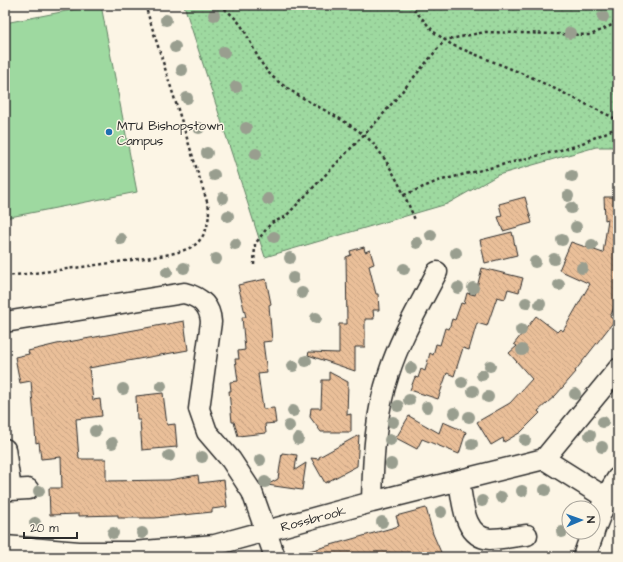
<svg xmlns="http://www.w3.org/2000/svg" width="623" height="562" viewBox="0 0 623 562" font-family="'Architects Daughter',sans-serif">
	<defs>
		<pattern id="grass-dots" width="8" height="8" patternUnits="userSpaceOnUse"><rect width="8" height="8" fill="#9ed9a0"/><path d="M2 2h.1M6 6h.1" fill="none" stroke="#88ba8a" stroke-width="1.8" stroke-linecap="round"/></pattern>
		<pattern id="building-back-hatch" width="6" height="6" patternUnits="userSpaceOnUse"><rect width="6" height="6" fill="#eabf99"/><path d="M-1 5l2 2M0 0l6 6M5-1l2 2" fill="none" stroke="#c9a484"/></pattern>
	</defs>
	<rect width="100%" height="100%" fill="#fcf5e5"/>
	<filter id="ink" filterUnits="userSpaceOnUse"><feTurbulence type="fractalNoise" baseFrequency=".025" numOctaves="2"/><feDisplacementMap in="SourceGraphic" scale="8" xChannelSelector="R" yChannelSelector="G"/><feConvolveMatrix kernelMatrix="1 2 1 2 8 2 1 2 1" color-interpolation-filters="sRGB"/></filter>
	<g filter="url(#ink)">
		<!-- grass -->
		<path fill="url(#grass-dots)" stroke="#648266" d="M 184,5 L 347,5 L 398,7 L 413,5 L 618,5 L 618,147 L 596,147 L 498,175 L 447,204 L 265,257 Z"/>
		<!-- pitch -->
		<path fill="#9ed9a0" stroke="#648266" d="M 97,5 L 101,5 L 137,192 L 5,218 L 5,23 Z"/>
		<!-- building -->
		<path fill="url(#building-back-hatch)" stroke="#2b2b2b" d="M 525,197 L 532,223 L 503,231 L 498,217 L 502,216 L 499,204 Z
			M 604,197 L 618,197 L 618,298 L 610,317 L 615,320 L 575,371 L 576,372 L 556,395 L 538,411 L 540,413 L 521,432 L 504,442 L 503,438 L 491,445 L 477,422 L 510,403 L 532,379 L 509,353 L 517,346 L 514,344 L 536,316 L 557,332 L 560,329 L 563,331 L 590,284 L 559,270 L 571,242 L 603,253 L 608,219 L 605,220 Z
			M 512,232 L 517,255 L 485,263 L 480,240 Z
			M 364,247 L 365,252 L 370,250 L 374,264 L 369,266 L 376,294 L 378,294 L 379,310 L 373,310 L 374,319 L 365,319 L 365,347 L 355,347 L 355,371 L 308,355 L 309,352 L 339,353 L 339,324 L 347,324 L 346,257 L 351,255 L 350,251 Z
			M 482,268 L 523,278 L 519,292 L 508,289 L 505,299 L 497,297 L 487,326 L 477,323 L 469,350 L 463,348 L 454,376 L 447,373 L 438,399 L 410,390 L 415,377 L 418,378 L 421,369 L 425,371 L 430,353 L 433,355 L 436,344 L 440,345 L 445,328 L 449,329 L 452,319 L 455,320 L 461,303 L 464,304 L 467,293 L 475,295 Z
			M 266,279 L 271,304 L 269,305 L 272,341 L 263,342 L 267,373 L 258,374 L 263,409 L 274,408 L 276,423 L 265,424 L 266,433 L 238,436 L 234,422 L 232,422 L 229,391 L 231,391 L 230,382 L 238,381 L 235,359 L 239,359 L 238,351 L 245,350 L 242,317 L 246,317 L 238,285 Z
			M 184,321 L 188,350 L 89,368 L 93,400 L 100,399 L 102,416 L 76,419 L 79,459 L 106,459 L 106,481 L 169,480 L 198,475 L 199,483 L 224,480 L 227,507 L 212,509 L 212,512 L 155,518 L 118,518 L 118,515 L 79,516 L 79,514 L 50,515 L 49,488 L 62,488 L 61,457 L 41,459 L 39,442 L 36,443 L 31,381 L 20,383 L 15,357 L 29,354 L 28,351 L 57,344 Z
			M 329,372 L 348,382 L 347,415 L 351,414 L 351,432 L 321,432 L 310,417 L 311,408 L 321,408 L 322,380 L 329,380 Z
			M 163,393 L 167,425 L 175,424 L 177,447 L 142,450 L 140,420 L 137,420 L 136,396 Z
			M 409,416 L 439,433 L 443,422 L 466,432 L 459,454 L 422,439 L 417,449 L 396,438 Z
			M 359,435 L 357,466 L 325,483 L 311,458 L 319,459 L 319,457 Z
			M 282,453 L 297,455 L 295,470 L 306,463 L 302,490 L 267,485 L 278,479 Z
			M 426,508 L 433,534 L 443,557 L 302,557 L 302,553 L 399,526 L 396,516 Z"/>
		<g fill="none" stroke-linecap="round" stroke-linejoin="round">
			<!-- street casing -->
			<g stroke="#2b2b2b" stroke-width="23">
				<path id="street" d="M 5,322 L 184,293 C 200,297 210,305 211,322 L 199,409 L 207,432 L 231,460 L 252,492 L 275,557
					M 5,449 L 11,490 L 28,489
					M 544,459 L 618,369
					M 459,481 C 463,501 463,537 490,539 C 502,539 516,536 527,535
					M 372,502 C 373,458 375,415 389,373 C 400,338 420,305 437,272
					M 5,546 L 79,552 L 133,552 L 215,545 L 372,502 L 544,459 L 606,498"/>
			</g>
			<!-- secondary casing -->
			<g stroke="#2b2b2b" stroke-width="25">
				<path id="secondary" d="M 593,531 L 606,498 L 618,479
					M 584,557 L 593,532"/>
			</g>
			<!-- path -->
			<path stroke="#2b2b2b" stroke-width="2.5" stroke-dasharray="3 3" stroke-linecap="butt" d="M 220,5 C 227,11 235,17 240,24 C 252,41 257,63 274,78 C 301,101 336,113 364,135 C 385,151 405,195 415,220
				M 410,5 L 434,32 L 452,45 L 531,77 L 618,120
				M 404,195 L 438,181 L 576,146 L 618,127
				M 254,265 L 255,244 L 271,223 L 285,217 L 379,119 L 445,40 L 485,32 L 591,35 L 612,25 L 618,16
				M 5,276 C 48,272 89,266 132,260 C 149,257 182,255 196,244 C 207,234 209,222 209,208 L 145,5"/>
			<!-- street -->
			<use href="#street" stroke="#fcf5e5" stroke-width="20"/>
			<!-- secondary -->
			<use href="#secondary" stroke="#fcf5e5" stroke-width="22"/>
		</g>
		<!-- trees -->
		<g fill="#999e8f">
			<circle cx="214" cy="15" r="6"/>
			<circle cx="603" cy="17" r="6"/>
			<circle cx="166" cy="20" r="6"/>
			<circle cx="570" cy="33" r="6"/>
			<circle cx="175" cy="47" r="6"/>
			<circle cx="224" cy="52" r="6"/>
			<circle cx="182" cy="70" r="6"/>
			<circle cx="236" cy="87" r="6"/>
			<circle cx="187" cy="98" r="6"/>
			<circle cx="199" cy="128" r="6"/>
			<circle cx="246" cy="128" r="6"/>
			<circle cx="207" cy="153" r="6"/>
			<circle cx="256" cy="154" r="6"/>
			<circle cx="214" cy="175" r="6"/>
			<circle cx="572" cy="176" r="6"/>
			<circle cx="568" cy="196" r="6"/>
			<circle cx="223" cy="198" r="6"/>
			<circle cx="268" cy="199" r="6"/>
			<circle cx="571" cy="208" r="6"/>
			<circle cx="228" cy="216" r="6"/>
			<circle cx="576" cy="227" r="6"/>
			<circle cx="431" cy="235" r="6"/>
			<circle cx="274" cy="237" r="6"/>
			<circle cx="121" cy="239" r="6"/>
			<circle cx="562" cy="240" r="6"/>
			<circle cx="417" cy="243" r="6"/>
			<circle cx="235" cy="244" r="6"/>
			<circle cx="592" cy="245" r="6"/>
			<circle cx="456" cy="253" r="6"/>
			<circle cx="290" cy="258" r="6"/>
			<circle cx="216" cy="259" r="6"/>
			<circle cx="554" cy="259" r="6"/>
			<circle cx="535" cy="262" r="6"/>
			<circle cx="184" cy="268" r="6"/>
			<circle cx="582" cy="268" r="6"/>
			<circle cx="404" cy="269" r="6"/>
			<circle cx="167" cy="272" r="6"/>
			<circle cx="293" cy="278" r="6"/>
			<circle cx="559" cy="285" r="6"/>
			<circle cx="458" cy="288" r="6"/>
			<circle cx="473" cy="288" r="6"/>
			<circle cx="302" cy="293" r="6"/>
			<circle cx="526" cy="303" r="6"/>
			<circle cx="540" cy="304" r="6"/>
			<circle cx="316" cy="318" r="6"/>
			<circle cx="521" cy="330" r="6"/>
			<circle cx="522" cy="350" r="6"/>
			<circle cx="306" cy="361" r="6"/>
			<circle cx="293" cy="366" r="6"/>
			<circle cx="490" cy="366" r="6"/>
			<circle cx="411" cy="368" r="6"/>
			<circle cx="482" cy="375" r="6"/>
			<circle cx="462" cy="382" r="6"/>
			<circle cx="161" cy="386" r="6"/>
			<circle cx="123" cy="389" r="6"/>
			<circle cx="473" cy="391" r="6"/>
			<circle cx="575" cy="394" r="6"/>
			<circle cx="488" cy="397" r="6"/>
			<circle cx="409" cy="400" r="6"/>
			<circle cx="398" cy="406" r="6"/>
			<circle cx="427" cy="407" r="6"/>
			<circle cx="293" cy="411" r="6"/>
			<circle cx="454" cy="413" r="6"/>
			<circle cx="469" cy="417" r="6"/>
			<circle cx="393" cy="422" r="6"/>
			<circle cx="603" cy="422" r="6"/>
			<circle cx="289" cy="426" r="6"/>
			<circle cx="95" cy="431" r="6"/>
			<circle cx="590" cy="435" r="6"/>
			<circle cx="298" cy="439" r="6"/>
			<circle cx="390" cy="440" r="6"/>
			<circle cx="525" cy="440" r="6"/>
			<circle cx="112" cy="443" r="6"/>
			<circle cx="472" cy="444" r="6"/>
			<circle cx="602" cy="447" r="6"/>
			<circle cx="169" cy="456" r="6"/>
			<circle cx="202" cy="457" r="6"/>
			<circle cx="260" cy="460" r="6"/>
			<circle cx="391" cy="464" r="6"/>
			<circle cx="265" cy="482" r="6"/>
			<circle cx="545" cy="490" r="6"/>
			<circle cx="39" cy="491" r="6"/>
			<circle cx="522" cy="491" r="6"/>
			<circle cx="501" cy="497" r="6"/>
			<circle cx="482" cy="501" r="6"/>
			<circle cx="441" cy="512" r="6"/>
			<circle cx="382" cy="522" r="6"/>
			<circle cx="35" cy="523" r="6"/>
			<circle cx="562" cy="532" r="6"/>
			<circle cx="113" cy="533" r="6"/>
			<circle cx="142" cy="533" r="6"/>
		</g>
	</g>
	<!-- markers -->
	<circle fill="#1f6fb2" stroke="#fcf5e5" stroke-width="1.5" cx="109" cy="132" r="4"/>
	<g text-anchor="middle" stroke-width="3" stroke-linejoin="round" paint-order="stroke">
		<!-- poi labels -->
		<g font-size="13" fill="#2b2b2b" stroke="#fcf5e5" text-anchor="start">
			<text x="117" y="130">MTU Bishopstown<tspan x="117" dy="15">Campus</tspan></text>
		</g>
		<!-- street labels -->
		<g font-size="13" fill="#2b2b2b" stroke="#fcf5e5">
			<text transform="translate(313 518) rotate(-15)" y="5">Rossbrook</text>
		</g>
	</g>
	<!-- margin -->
	<rect width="623" height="562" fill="none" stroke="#fcf5e5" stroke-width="20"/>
	<rect x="10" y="10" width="603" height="542" fill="none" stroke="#2b2b2b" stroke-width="1.5" filter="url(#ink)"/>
	<!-- north arrow -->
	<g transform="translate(581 520) rotate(88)"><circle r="19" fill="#fcf5e5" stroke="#a8a49b"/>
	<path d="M0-3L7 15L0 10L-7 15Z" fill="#1f6fb2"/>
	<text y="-6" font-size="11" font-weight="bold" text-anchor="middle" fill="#2b2b2b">N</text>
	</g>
	<!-- scale -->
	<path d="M24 532v6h53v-6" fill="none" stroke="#2b2b2b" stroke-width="2"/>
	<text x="30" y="532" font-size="12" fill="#2b2b2b" stroke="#fcf5e5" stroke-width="3" paint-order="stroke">20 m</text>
</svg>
